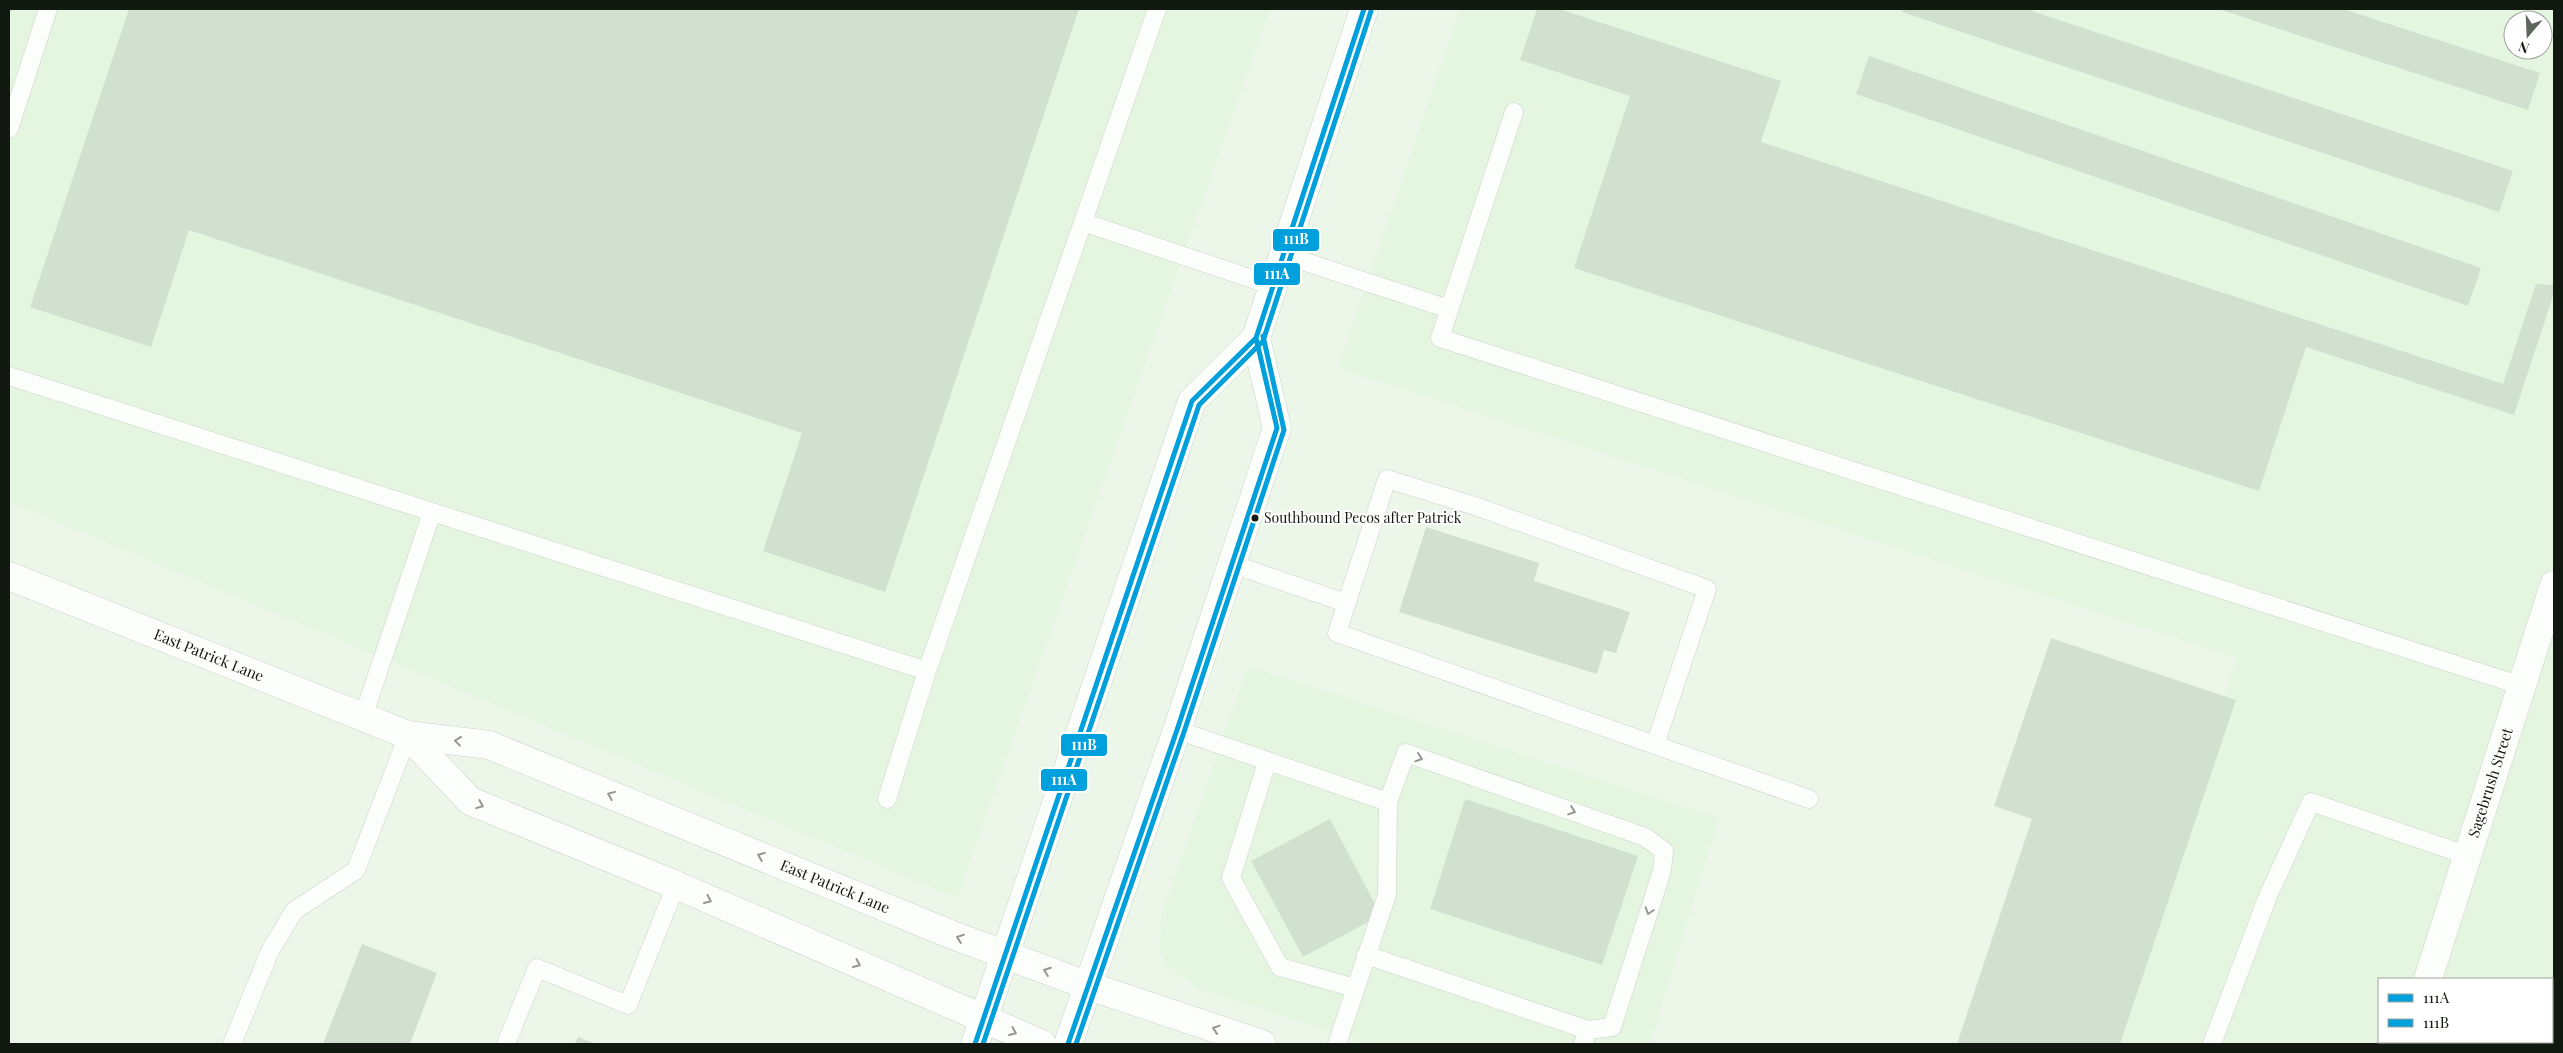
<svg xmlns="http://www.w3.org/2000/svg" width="2563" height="1053" viewBox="0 0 2563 1053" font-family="'Playfair Display',serif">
	<rect width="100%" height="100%" fill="#ecf7ea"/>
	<!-- built -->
	<path fill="#e4f6e0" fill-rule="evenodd" d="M 9,9 L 1270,9 L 957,898 L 9,502 Z
		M 1460,9 L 2554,9 L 2554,1044 L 2105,1044 L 2237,658 L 1338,368 ZM 2513,20 L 2543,20 L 2543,50 L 2513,50 ZM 2379,979 L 2552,979 L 2552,1042 L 2379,1042 Z
		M 1248,666 L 1719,818 L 1650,1044 L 1369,1044 L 1199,989 L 1166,965 L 1160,951 L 1161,916 Z"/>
	<!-- building -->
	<path fill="#d2e1cf" d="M 129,9 L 1079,9 L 885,592 L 763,551 L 802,433 L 189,230 L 151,347 L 30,307 Z
		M 1537,9 L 1559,9 L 1781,81 L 1761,142 L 2503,384 L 2536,284 L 2554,285 L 2554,293 L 2514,415 L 2306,347 L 2259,491 L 1574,268 L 1630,96 L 1520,60 Z
		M 1903,9 L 2026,9 L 2513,171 L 2499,212 L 1902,12 Z
		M 2218,9 L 2343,9 L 2540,73 L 2528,110 Z
		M 1869,56 L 2481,268 L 2468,306 L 1856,94 Z
		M 1426,527 L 1539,563 L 1534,581 L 1630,612 L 1616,653 L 1604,650 L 1597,674 L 1399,612 Z
		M 2051,638 L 2236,700 L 2120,1044 L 1957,1044 L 2032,819 L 1994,806 Z
		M 1465,799 L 1638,856 L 1602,965 L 1430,909 Z
		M 1330,819 L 1381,915 L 1303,957 L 1251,861 Z
		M 362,944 L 437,973 L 410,1044 L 323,1044 Z
		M 578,1037 L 596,1044 L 575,1044 Z"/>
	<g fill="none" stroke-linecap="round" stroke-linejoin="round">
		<!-- lane casing -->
		<g stroke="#cad3c8" stroke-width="19">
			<path id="lane" d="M 1514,112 L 1440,338 L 2522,686
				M 9,129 L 48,9
				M 1083,222 L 1273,286
				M 1284,255 L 1449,309
				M 9,376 L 927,671 L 1157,9
				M 1387,479 L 1475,506 L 1707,589 L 1655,745 L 1337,633 Z
				M 1232,564 L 1346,603
				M 363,717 L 432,512
				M 1177,730 L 1388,802 L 1387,895 L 1337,1044
				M 1655,745 L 1809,799
				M 1267,762 L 1231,878 L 1280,967 L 1355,988
				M 887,799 L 927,671
				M 1366,955 L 1588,1030 L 1612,1027 L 1662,871 L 1664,851 L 1645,837 L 1406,753 L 1388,802
				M 2552,1041 L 2554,1033
				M 232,1044 L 270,951 L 294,911 L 356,870 L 408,735
				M 506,1044 L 537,968 L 628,1005 L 676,885
				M 1583,1044 L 1588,1030
				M 2212,1044 L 2268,896 L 2311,802 L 2469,856"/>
		</g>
		<!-- street casing -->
		<g stroke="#cad3c8" stroke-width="29">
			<g id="street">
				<path id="s1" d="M 2428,979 L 2554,585"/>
				<path d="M 2406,1044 L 2406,1042"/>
			</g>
		</g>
		<!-- secondary casing -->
		<g stroke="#cad3c8" stroke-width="29">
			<g id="secondary">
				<path id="s2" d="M 9,576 L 408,735 L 489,745 L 950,934 L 1089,986 L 1262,1044"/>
				<path d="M 408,735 L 470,801 L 676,885 L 1042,1044"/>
			</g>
		</g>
		<!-- primary casing -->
		<g stroke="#cad3c8" stroke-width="29">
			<path id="primary" d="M 975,1044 L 1192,401 L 1256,338 L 1364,9
				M 1068,1044 L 1177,730 L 1277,428 L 1256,338"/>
		</g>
		<!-- lane -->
		<use href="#lane" stroke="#fcfefc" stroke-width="18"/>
		<!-- street -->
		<use href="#street" stroke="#fcfefc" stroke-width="28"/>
		<!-- secondary -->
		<use href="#secondary" stroke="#fcfefc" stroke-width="28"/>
		<!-- primary -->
		<use href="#primary" stroke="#fcfefc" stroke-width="28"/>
		<!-- bus-1 casing -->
		<g stroke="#fff" stroke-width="9">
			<path id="bus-1" d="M 975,1044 L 1192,401 L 1256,338 L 1364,9
				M 1068,1044 L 1177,730 L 1277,428 L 1256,338"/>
		</g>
		<!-- bus-2 casing -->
		<g stroke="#fff" stroke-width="9">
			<path id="bus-2" d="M 983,1044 L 1199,405 L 1263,341 L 1371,11
				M 1076,1044 L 1184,732 L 1284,430 L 1263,336"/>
		</g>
		<!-- bus-1 -->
		<use href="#bus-1" stroke="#00a0dc" stroke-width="5"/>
		<!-- bus-2 -->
		<use href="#bus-2" stroke="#00a0dc" stroke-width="5"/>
	</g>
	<!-- one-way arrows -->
	<defs><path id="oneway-chevron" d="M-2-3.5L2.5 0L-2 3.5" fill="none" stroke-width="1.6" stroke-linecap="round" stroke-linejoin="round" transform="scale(1.25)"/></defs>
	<g stroke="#939792">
		<use href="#oneway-chevron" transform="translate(458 741) rotate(-173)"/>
		<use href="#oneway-chevron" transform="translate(1419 758) rotate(19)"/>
		<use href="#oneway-chevron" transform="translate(611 795) rotate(-158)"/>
		<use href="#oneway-chevron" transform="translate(480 805) rotate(22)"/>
		<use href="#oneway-chevron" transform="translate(1572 811) rotate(19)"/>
		<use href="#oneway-chevron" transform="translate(761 856) rotate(-158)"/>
		<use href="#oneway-chevron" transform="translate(708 900) rotate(24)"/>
		<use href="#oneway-chevron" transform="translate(1649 911) rotate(108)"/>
		<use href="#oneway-chevron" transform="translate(960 938) rotate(-159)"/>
		<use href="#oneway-chevron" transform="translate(857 964) rotate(24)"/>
		<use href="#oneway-chevron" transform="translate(1047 971) rotate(-160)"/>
		<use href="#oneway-chevron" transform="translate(1216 1029) rotate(-162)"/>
		<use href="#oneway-chevron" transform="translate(1013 1032) rotate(23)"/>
	</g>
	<!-- markers -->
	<circle fill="#121910" stroke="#fff" stroke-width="2" cx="1255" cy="518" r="4.5"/>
	<g text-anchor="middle" stroke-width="4" stroke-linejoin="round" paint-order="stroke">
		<!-- bus labels -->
		<g font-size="14" fill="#121910" stroke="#fff" text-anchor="start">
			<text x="1264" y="523">Southbound Pecos after Patrick</text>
		</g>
		<!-- street labels -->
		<g font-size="15" fill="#121910" stroke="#fff">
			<text dy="5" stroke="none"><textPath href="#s2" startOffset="215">East Patrick Lane</textPath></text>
			<text dy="5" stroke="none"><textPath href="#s1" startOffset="206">Sagebrush Street</textPath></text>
			<text dy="5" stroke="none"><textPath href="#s2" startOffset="885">East Patrick Lane</textPath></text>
		</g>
	</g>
	<g stroke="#fff" stroke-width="2">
		<rect x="1272" y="228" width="48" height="24" rx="5" fill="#00a0dc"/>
		<rect x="1253" y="262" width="48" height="24" rx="5" fill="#00a0dc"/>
		<rect x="1060" y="733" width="48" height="24" rx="5" fill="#00a0dc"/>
		<rect x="1040" y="768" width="48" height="24" rx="5" fill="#00a0dc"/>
	</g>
	<g font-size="14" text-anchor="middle" font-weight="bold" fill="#fff">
		<text x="1296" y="244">111B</text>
		<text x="1277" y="279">111A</text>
		<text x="1084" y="750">111B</text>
		<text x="1064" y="785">111A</text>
	</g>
	<!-- border -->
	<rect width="2563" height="1053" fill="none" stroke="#121910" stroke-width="20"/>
	<!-- legend -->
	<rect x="2378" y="978" width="175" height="65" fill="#ffffff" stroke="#a0a39f"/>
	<rect x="2388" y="994" width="25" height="8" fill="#00a0dc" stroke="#a0a39f"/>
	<text x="2423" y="1003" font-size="15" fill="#121910">111A</text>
	<rect x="2388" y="1019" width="25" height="8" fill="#00a0dc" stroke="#a0a39f"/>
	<text x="2423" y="1028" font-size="15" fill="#121910">111B</text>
	<!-- north arrow -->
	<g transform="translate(2528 35) rotate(199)"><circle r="24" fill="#ffffff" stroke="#a0a39f"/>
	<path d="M0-4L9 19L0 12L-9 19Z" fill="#5e675c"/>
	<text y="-8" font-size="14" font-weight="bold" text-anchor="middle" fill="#121910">N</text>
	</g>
</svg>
